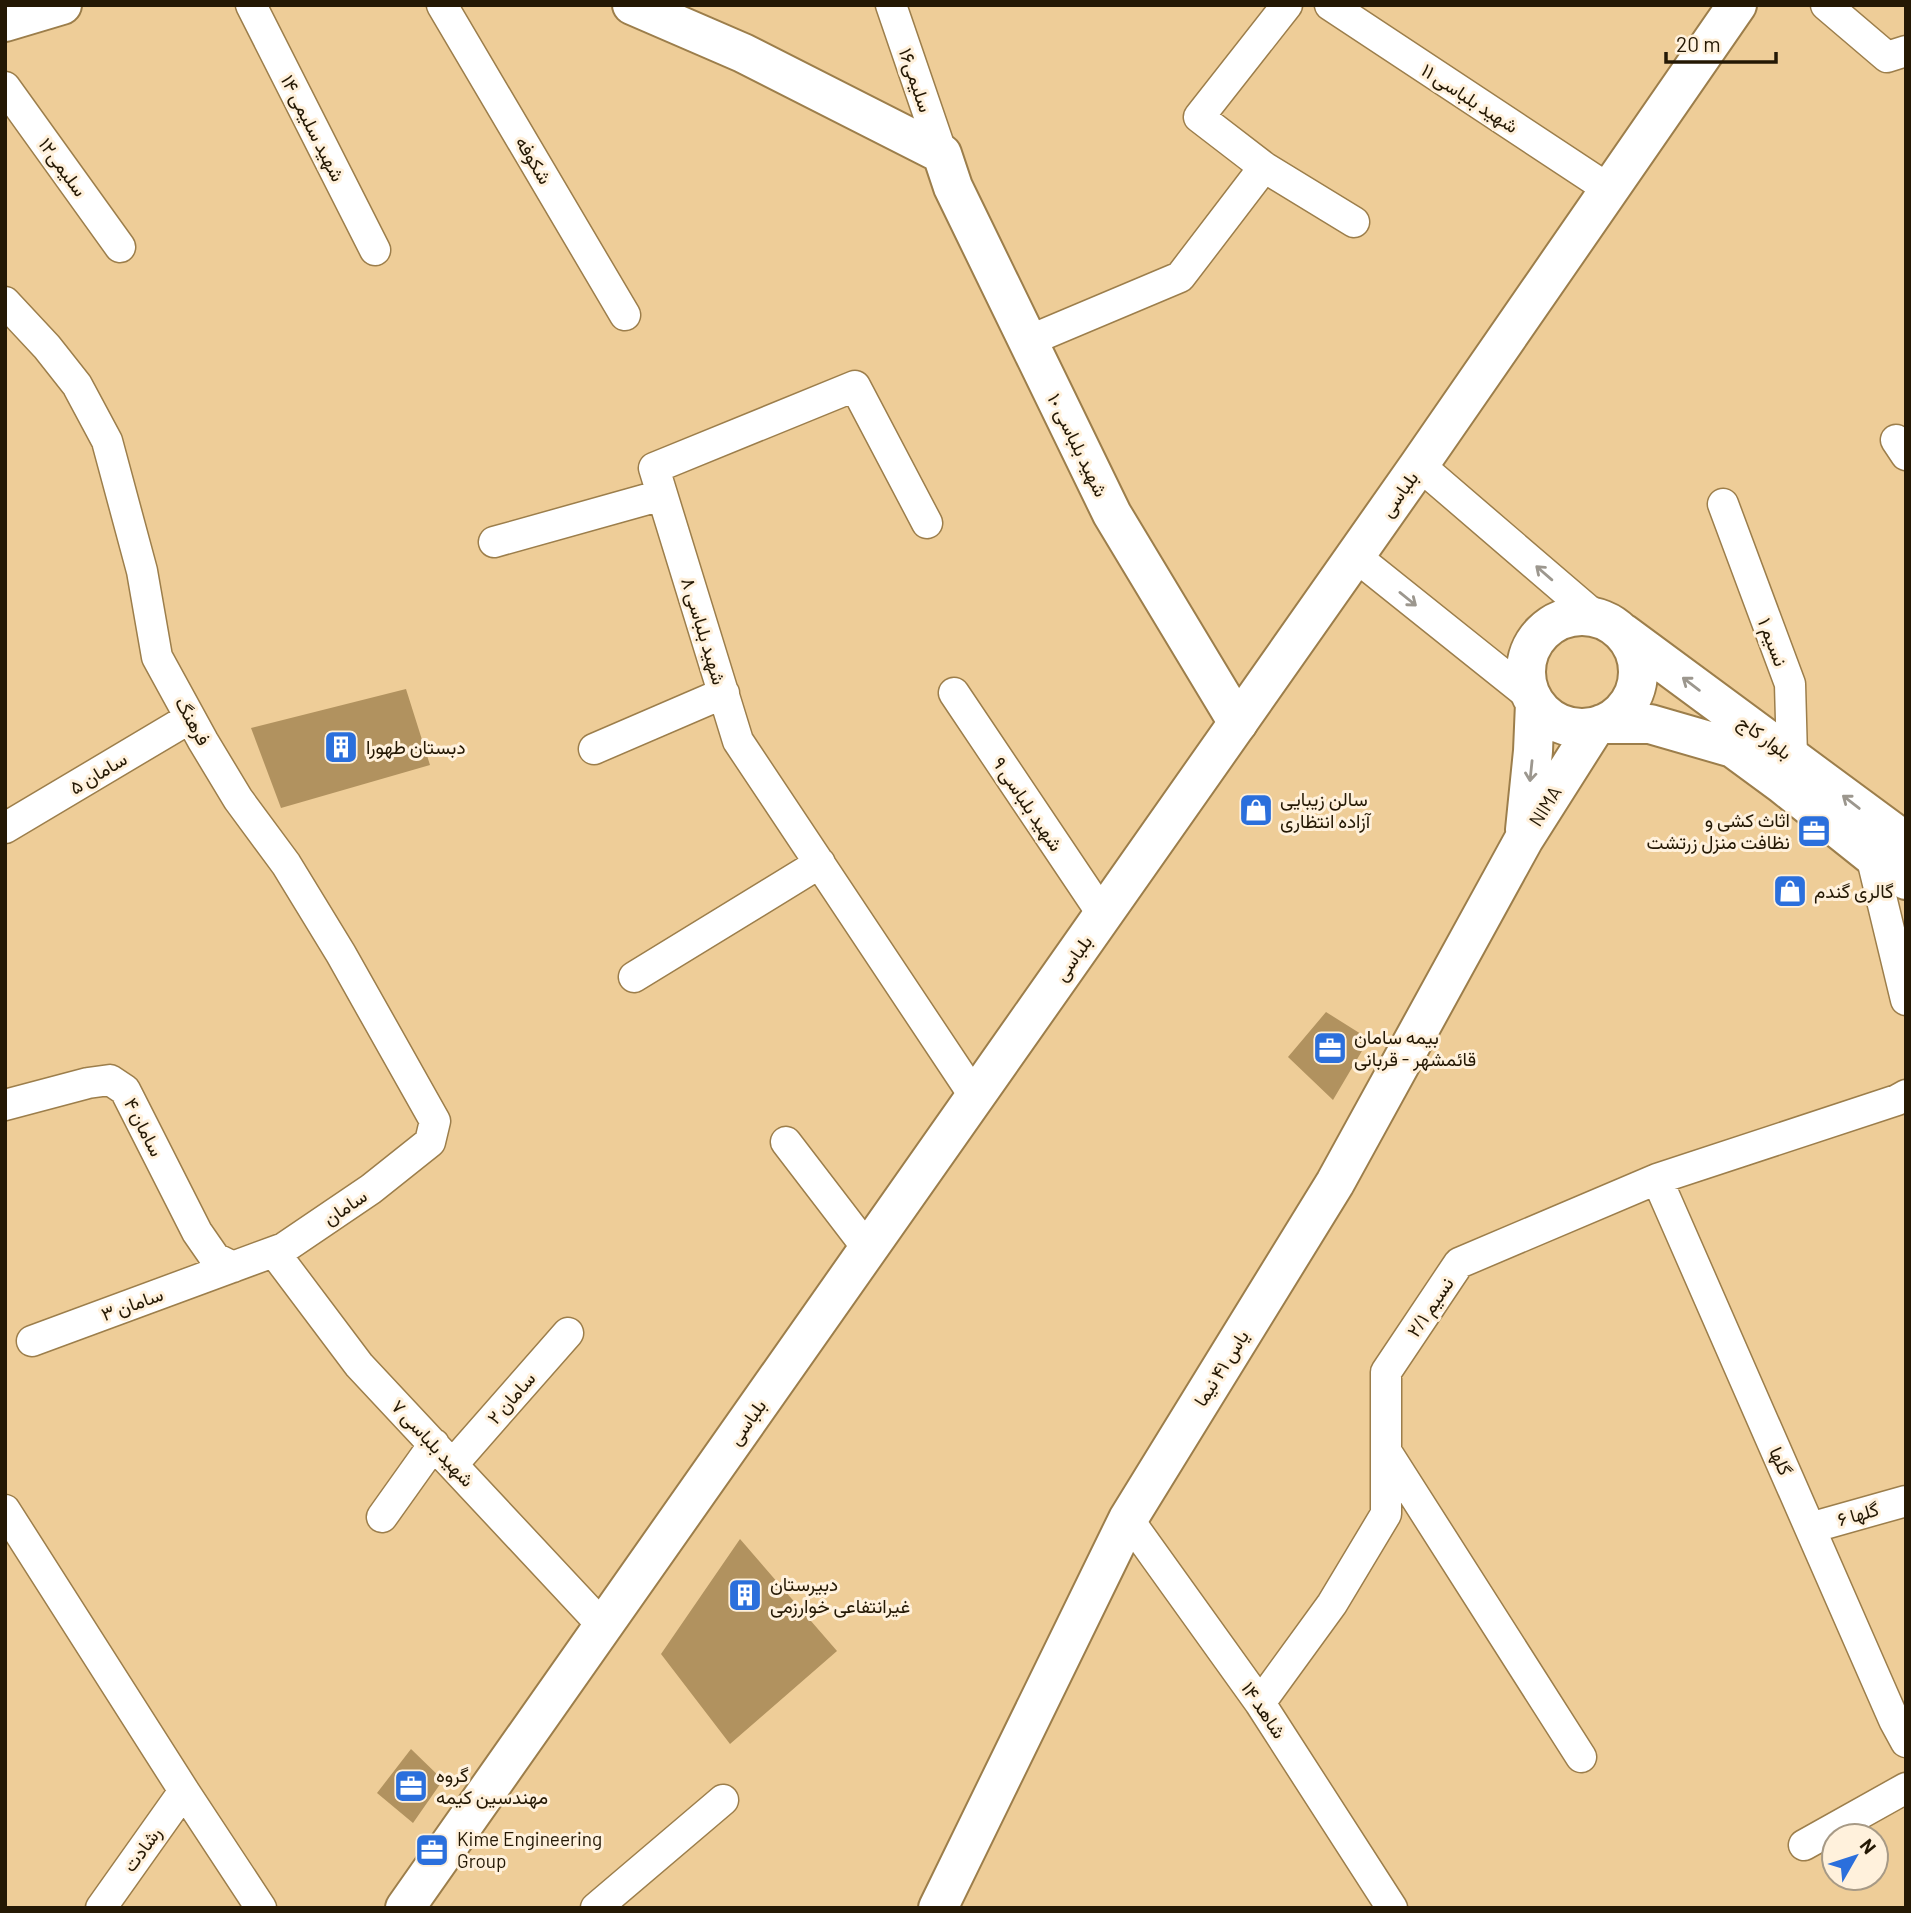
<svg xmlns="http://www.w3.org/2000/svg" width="1911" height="1913" viewBox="0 0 1911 1913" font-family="Barlow,Vazirmatn,sans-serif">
	<rect width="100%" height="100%" fill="#eecd98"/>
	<!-- building -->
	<path fill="#b1925f" d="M 406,689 L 430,765 L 281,808 L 251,728 Z
		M 1326,1012 L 1369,1039 L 1333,1100 L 1288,1057 Z
		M 740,1539 L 837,1651 L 730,1744 L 661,1654 Z
		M 411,1749 L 443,1780 L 413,1823 L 377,1793 Z"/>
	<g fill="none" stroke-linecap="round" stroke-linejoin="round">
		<!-- minor casing -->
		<g stroke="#9c7e4b" stroke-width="33">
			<path id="minor" d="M 251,5 L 375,250
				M 442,5 L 625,315
				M 891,5 L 942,154
				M 1330,5 L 1610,190
				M 1826,5 L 1887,57 L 1906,51
				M 5,87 L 120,247
				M 1264,167 L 1354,222
				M 5,302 L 47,347 L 77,385 L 107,441 L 142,571 L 157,657 L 203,741 L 238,799 L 286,864 L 341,954 L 435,1121 L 430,1142 L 371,1189 L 284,1248 L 32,1341
				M 1028,341 L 1180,277 L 1264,167 L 1199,117 L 1287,5
				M 1896,440 L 1906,455
				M 1419,465 L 1596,617
				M 1723,504 L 1790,684 L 1792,757 L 1786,773
				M 927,523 L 855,386 L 654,468 L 738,741 L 975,1097
				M 494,542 L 662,495
				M 1355,556 L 1530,696
				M 954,693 L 1103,915
				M 594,749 L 724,693
				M 5,828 L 190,718
				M 1875,847 L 1871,855 L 1906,1000
				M 634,977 L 820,863
				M 5,1105 L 88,1083 L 110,1080 L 125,1090 L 197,1232 L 215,1258 L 233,1267
				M 786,1142 L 868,1249
				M 1657,1179 L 1894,1720 L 1906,1742
				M 274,1252 L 359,1365 L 603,1626
				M 1386,1451 L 1581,1757
				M 453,1464 L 568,1333
				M 5,1510 L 184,1791 L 261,1908
				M 382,1517 L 434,1444
				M 1128,1519 L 1260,1703 L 1392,1908
				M 1810,1528 L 1906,1501
				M 1260,1703 L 1332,1604 L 1386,1514 L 1386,1372 L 1459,1263 L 1657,1179 L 1897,1100 L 1906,1095
				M 1804,1845 L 1906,1788
				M 101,1908 L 184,1791
				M 596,1908 L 723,1800"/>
		</g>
		<!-- tertiary casing -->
		<g stroke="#9c7e4b" stroke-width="42">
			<path id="tertiary" d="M 632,5 L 743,53 L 942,154 L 953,187 L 1112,514 L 1238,723
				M 5,22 L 62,5
				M1526 672a56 56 0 1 1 112 0a56 56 0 1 1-112 0Z
				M 1623,633 L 1906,842
				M 1602,724 L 1650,724 L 1733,748 L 1782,784 L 1871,855 L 1906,880
				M 1525,830 L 1533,751 L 1535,703
				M 938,1908 L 1128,1519 L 1335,1183 L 1524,839 L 1595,727"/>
		</g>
		<!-- secondary casing -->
		<g stroke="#9c7e4b" stroke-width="42">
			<path id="secondary" d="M 405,1908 L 1419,465 L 1737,5"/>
		</g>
		<!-- minor -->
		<use href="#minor" stroke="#fff" stroke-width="30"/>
		<!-- tertiary -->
		<use href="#tertiary" stroke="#fff" stroke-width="38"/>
		<!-- secondary -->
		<use href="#secondary" stroke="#fff" stroke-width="38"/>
	</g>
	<!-- one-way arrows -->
	<defs><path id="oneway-shaft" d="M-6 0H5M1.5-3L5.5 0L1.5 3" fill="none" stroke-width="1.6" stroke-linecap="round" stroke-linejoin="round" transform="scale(1.75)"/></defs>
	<g stroke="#9c978e">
		<use href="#oneway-shaft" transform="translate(1544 573) rotate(-139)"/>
		<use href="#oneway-shaft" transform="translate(1408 599) rotate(39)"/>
		<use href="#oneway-shaft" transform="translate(1691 684) rotate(-143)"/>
		<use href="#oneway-shaft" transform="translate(1531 771) rotate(96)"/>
		<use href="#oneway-shaft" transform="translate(1851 802) rotate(-142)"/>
	</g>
	<!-- icons -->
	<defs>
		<g id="building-square" transform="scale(1.75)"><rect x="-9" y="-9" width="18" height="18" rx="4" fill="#2b6fdc" stroke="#fff1dc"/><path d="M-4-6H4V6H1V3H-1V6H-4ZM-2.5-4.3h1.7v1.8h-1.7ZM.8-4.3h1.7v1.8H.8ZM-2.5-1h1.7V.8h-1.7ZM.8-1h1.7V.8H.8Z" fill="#fff"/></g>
		<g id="shop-square" transform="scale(1.75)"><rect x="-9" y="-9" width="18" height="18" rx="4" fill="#2b6fdc" stroke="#fff1dc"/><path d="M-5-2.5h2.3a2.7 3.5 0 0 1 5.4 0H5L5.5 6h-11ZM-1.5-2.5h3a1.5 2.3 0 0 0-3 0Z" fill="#fff"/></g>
		<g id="office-square" transform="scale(1.75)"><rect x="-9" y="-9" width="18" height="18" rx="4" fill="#2b6fdc" stroke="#fff1dc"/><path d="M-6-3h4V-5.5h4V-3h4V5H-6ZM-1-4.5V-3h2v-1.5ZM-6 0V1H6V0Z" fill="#fff"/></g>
	</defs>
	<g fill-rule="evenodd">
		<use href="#building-square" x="341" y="747"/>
		<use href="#shop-square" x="1256" y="810"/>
		<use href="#office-square" x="1814" y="831"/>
		<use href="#shop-square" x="1790" y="891"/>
		<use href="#office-square" x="1330" y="1048"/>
		<use href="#building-square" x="745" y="1595"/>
		<use href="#office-square" x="411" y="1786"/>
		<use href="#office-square" x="432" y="1850"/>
	</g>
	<g text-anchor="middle" stroke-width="6" stroke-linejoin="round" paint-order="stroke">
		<!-- street labels -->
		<g font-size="19" fill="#241804" stroke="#fff1dc">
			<text transform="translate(916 80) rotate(71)" y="7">سلیمی۱۶</text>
			<text transform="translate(1470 98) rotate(33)" y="7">شهید بلباسی ١١</text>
			<text transform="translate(313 128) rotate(63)" y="7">شهید سلیمی ۱۴</text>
			<text transform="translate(534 160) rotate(59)" y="7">شکوفه</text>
			<text transform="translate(63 167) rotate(54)" y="7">سلیمی۱۲</text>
			<text transform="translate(1078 445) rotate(64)" y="7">شهید بلباسی ١٠</text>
			<text transform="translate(1399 494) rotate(-55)" y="7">بلباسی</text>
			<text transform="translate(704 631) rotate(73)" y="7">شهید بلباسی ۸</text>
			<text transform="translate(1773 642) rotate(69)" y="7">نسیم ۱</text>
			<text transform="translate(193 721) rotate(61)" y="7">فرهنگ</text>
			<text transform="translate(1765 737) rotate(36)" y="7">بلوار کاج</text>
			<text transform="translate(98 773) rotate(-31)" y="7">سامان ۵</text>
			<text transform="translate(1028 804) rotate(56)" y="7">شهید بلباسی ۹</text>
			<text transform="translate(1545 806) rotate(-58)" y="7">NIMA</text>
			<text transform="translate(1073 958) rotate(-55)" y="7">بلباسی</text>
			<text transform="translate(144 1127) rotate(63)" y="7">سامان ۴</text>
			<text transform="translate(345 1207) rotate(-34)" y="7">سامان</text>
			<text transform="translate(132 1304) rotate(-20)" y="7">سامان ۳</text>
			<text transform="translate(1430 1307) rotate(-56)" y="7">نسیم ۲/۱</text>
			<text transform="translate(1221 1368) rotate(-58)" y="7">یاس ۴۱ نیما</text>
			<text transform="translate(511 1398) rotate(-49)" y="7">سامان ۲</text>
			<text transform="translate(747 1422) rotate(-55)" y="7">بلباسی</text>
			<text transform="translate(433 1443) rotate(47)" y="7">شهید بلباسی ۷</text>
			<text transform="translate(1781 1461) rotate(66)" y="7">گلها</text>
			<text transform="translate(1858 1514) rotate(-16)" y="7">گلها ۶</text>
			<text transform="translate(1264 1710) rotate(56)" y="7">شاهد ۱۴</text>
			<text transform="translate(142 1849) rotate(-54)" y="7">رشادت</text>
		</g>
		<!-- poi labels -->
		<g font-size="19" fill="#241804" stroke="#fff1dc" text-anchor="start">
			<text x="366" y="754">دبستان طهورا</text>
			<text x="1280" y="806">سالن زیبایی<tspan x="1280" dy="22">آزاده انتظاری</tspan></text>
			<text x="1790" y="827" text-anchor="end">اثاث کشی و<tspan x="1790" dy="22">نظافت منزل زرتشت</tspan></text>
			<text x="1814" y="898">گالری گندم</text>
			<text x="1354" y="1044">بیمه سامان<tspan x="1354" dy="22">قائمشهر - قربانی</tspan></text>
			<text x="770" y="1591">دبیرستان<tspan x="770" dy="22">غیرانتفاعی خوارزمی</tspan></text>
			<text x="436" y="1782">گروه<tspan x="436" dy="22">مهندسین کیمه</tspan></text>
			<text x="457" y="1846">Kime Engineering<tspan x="457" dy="22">Group</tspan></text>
		</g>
	</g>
	<!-- border -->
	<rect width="1911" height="1913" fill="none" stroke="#241804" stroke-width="14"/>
	<!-- north arrow -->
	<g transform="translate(1855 1857) rotate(51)"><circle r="33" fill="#fff1dc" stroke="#a79a86" stroke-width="2"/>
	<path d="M0-5L12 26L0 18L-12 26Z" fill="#2b6fdc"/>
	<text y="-10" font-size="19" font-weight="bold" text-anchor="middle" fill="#241804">N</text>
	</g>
	<!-- scale -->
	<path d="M1666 52v10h110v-10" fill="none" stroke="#241804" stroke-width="3.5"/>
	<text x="1676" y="52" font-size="21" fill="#241804" stroke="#fff1dc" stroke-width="5" paint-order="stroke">20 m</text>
</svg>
